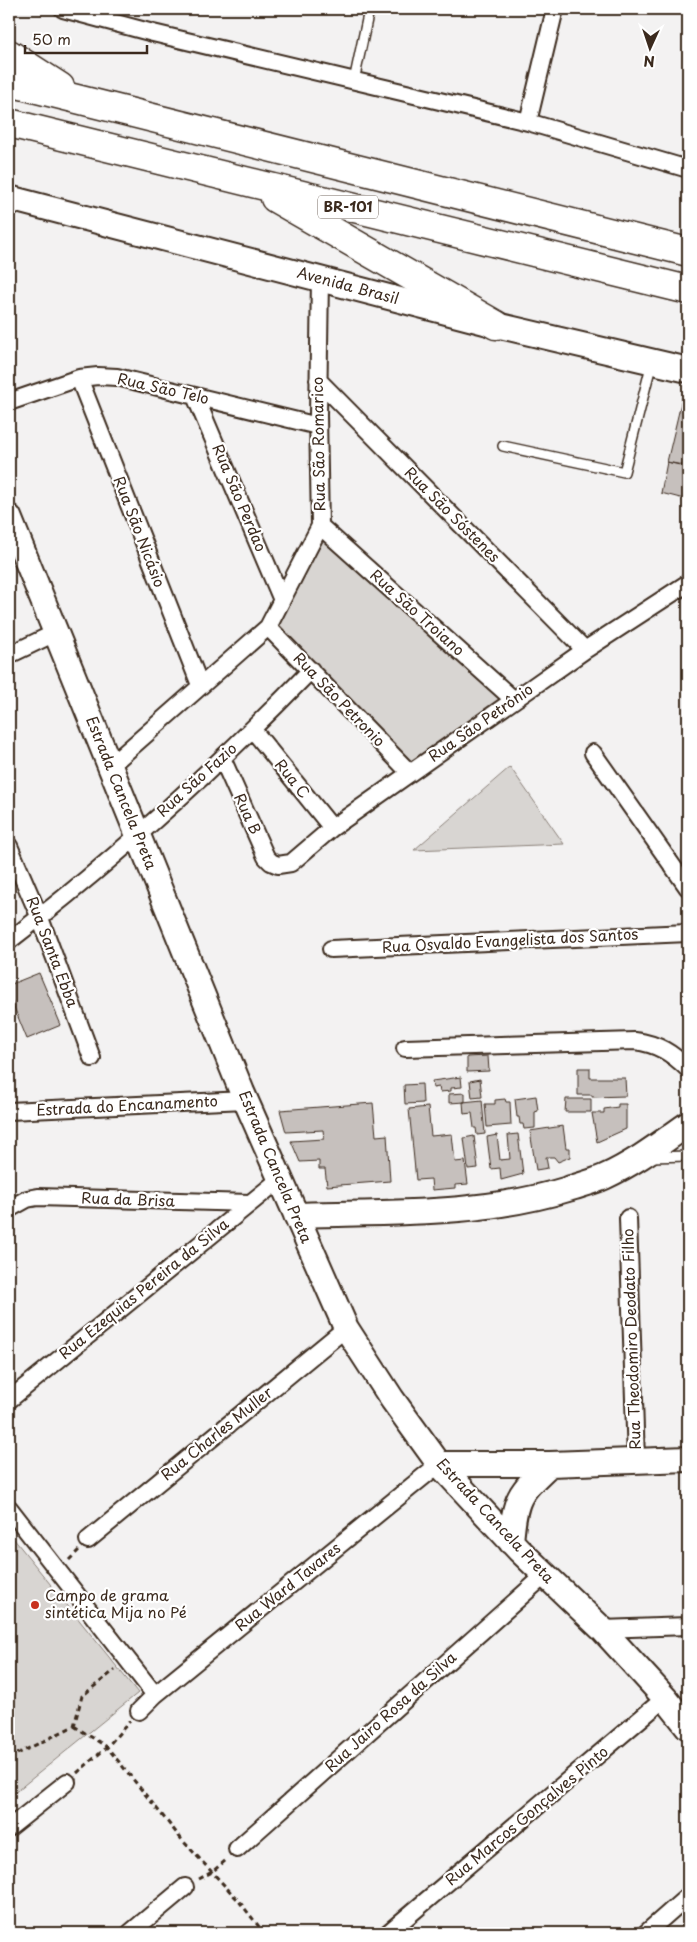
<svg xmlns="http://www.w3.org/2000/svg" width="697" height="1942" viewBox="0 0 697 1942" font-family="'Playpen Sans',sans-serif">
	<rect width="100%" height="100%" fill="#f3f2f2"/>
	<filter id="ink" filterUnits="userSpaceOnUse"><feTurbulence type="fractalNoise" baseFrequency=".02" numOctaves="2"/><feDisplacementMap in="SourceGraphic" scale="10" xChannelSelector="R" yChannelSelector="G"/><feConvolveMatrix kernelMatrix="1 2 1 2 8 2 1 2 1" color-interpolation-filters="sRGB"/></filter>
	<g filter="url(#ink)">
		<!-- green -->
		<path fill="#d8d5d2" stroke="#8a8078" d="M 325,537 L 501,700 L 413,768 L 276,629 Z
			M 510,767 L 564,844 L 414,850 Z
			M 9,1533 L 138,1693 L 13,1794 L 9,1788 Z"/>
		<!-- building -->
		<path fill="#c6c0bd" stroke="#3b2a1e" d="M 686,382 L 688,382 L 688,466 L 667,462 Z
			M 667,462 L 688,467 L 688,500 L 661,493 Z
			M 39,973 L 61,1025 L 27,1039 L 9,995 L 9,985 Z
			M 488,1056 L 489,1071 L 467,1072 L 467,1057 Z
			M 578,1068 L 590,1068 L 590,1078 L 625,1078 L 626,1096 L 592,1097 L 592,1095 L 578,1095 Z
			M 461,1077 L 462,1087 L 451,1088 L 451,1091 L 440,1092 L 439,1087 L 433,1088 L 432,1081 Z
			M 480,1079 L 482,1097 L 472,1098 L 470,1081 Z
			M 422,1084 L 423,1103 L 405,1104 L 404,1085 Z
			M 465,1093 L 465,1102 L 449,1103 L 449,1094 Z
			M 536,1096 L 538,1111 L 535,1112 L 535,1128 L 524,1129 L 523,1124 L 520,1124 L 519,1117 L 517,1117 L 515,1099 Z
			M 505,1099 L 506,1102 L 510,1102 L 511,1125 L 487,1127 L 485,1104 L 495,1104 L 495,1100 Z
			M 566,1099 L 591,1099 L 591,1112 L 565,1112 Z
			M 482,1100 L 485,1134 L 477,1135 L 476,1128 L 474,1128 L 472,1113 L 464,1114 L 463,1102 Z
			M 373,1103 L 376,1136 L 387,1135 L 390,1181 L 327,1186 L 325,1169 L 319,1169 L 319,1161 L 300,1162 L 291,1141 L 324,1139 L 323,1130 L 286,1132 L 280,1110 Z
			M 618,1104 L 626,1104 L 626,1129 L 597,1142 L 592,1113 L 604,1113 L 604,1109 L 618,1107 Z
			M 428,1107 L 431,1136 L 452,1134 L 455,1162 L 465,1161 L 468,1184 L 455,1185 L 455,1188 L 432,1190 L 431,1179 L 416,1180 L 409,1109 Z
			M 563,1126 L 566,1148 L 570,1148 L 570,1157 L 558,1162 L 554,1157 L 546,1157 L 548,1168 L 536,1170 L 530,1131 Z
			M 518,1134 L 523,1174 L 501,1180 L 500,1168 L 491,1169 L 487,1137 L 497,1135 L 500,1160 L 510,1159 L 508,1135 Z
			M 474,1136 L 478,1168 L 468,1169 L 464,1138 Z"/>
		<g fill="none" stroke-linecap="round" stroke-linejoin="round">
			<!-- lane casing -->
			<g stroke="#3b2a1e" stroke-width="12">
				<path id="lane" d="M 354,81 L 369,10
					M 503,446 L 624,472 L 652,362
					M 651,1157 L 688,1156"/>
			</g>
			<!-- street casing -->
			<g stroke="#3b2a1e" stroke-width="20">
				<path id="street" d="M 63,9 L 153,33 L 528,122 L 688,169
					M 528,122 L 555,9
					M 79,378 L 200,685
					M 318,380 L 585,650
					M 195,396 L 282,600
					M 9,402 L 79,378 L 98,376 L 117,377 L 318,426
					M 320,526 L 514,700
					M 268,627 L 410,773
					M 9,655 L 55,633
					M 253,730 L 332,828
					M 593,753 L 688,888
					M 222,758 L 266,857 L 271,862 L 278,865 L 291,863 L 332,828 L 585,650 L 688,583
					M 110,766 L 268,627 L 320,526 L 318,415 L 320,278
					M 9,846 L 40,918 L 92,1058
					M 9,941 C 116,859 217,767 311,670
					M 331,949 L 688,933
					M 405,1048 L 635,1041 C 658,1044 672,1053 688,1069
					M 9,1111 L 245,1100
					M 9,1209 L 27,1199 L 38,1197 L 250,1203
					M 628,1218 L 636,1460
					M 9,1400 L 280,1179
					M 9,1508 L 155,1695
					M 88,1540 L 346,1328
					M 602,1629 L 688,1626
					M 139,1711 L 155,1695 L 439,1464
					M 9,1828 L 67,1782
					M 237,1849 L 545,1575
					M 130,1933 L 185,1887
					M 388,1933 L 665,1698
					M 646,1933 L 688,1896"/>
			</g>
			<!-- secondary casing -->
			<g stroke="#3b2a1e" stroke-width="28">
				<path id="secondary" d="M 9,198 L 496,325 L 688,370
					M 9,517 L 242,1092 L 346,1328 L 392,1399 L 439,1464 L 519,1550 L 602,1629 L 665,1698 L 688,1727
					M 296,1215 C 387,1212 481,1216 568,1189 C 580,1185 593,1182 604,1177 C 635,1163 661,1143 688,1124
					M 439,1464 L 550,1464 L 688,1459
					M 511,1542 C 515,1497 518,1494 550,1464"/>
			</g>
			<!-- highway casing -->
			<g stroke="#3b2a1e" stroke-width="31">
				<path id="highway" d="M 9,54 L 60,87
					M 9,82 L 688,252
					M 9,123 L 688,290
					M 275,198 L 496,325"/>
			</g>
			<!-- path -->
			<path stroke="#3b2a1e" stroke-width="3" stroke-dasharray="5 4" stroke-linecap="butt" d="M 69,1560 L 79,1550
				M 74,1726 L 107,1747 L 183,1841 L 238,1900 L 264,1933
				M 9,1758 L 74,1726 L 82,1696 L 115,1670
				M 77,1773 L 107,1747 L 130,1721
				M 199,1879 L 212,1872 L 226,1860"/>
			<!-- lane -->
			<use href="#lane" stroke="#fff" stroke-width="9"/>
			<!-- street -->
			<use href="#street" stroke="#fff" stroke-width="16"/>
			<!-- secondary -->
			<use href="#secondary" stroke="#fff" stroke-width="24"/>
			<!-- highway -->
			<use href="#highway" stroke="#fff" stroke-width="28"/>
		</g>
	</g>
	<!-- markers -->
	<circle fill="#c8321e" stroke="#fff" stroke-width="2" cx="35" cy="1605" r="5"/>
	<g text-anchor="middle" stroke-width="4.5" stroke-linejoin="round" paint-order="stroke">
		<!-- shield labels -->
		<rect fill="#fff" stroke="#766a62" stroke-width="1" x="318" y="195.5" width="60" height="23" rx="4"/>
		<g font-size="14" font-weight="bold" fill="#3b2a1e">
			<text x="348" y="212">BR-101</text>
		</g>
		<!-- street labels -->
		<g font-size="15" fill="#3b2a1e" stroke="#fff">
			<text transform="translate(348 286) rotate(15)" y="5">Avenida Brasil</text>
			<text transform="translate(163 389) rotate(13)" y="5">Rua São Telo</text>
			<text transform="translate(319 444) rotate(-91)" y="5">Rua São Romarico</text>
			<text transform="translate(239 498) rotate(67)" y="5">Rua São Perdao</text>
			<text transform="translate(452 515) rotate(45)" y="5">Rua São Sóstenes</text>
			<text transform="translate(139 532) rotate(69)" y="5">Rua São Nicásio</text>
			<text transform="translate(417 613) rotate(42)" y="5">Rua São Troiano</text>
			<text transform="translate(339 700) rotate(46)" y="5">Rua São Petronio</text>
			<text transform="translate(481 723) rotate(-35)" y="5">Rua São Petrônio</text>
			<text transform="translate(292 779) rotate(51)" y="5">Rua C</text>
			<text transform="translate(197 780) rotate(-42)" y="5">Rua São Fazio</text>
			<text transform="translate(121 793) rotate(68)" y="5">Estrada Cancela Preta</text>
			<text transform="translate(247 814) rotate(66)" y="5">Rua B</text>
			<text transform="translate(510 941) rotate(-3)" y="5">Rua Osvaldo Evangelista dos Santos</text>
			<text transform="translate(52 952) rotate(69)" y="5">Rua Santa Ebba</text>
			<text transform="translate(127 1106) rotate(-3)" y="5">Estrada do Encanamento</text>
			<text transform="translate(275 1167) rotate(67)" y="5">Estrada Cancela Preta</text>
			<text transform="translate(128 1200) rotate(2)" y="5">Rua da Brisa</text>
			<text transform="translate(144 1289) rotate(-39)" y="5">Rua Ezequias Pereira da Silva</text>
			<text transform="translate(632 1339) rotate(-92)" y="5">Rua Theodomiro Deodato Filho</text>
			<text transform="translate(217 1434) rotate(-39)" y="5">Rua Charles Muller</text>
			<text transform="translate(495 1521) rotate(47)" y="5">Estrada Cancela Preta</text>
			<text transform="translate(288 1587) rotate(-39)" y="5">Rua Ward Tavares</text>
			<text transform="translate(391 1712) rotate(-42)" y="5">Rua Jairo Rosa da Silva</text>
			<text transform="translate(527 1816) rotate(-40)" y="5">Rua Marcos Gonçalves Pinto</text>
		</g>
		<!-- poi labels -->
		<g font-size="15" fill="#3b2a1e" stroke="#fff" text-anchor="start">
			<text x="45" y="1601">Campo de grama<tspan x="45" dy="17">sintética Mija no Pé</tspan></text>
		</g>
	</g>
	<!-- margin -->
	<rect width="697" height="1942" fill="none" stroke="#fff" stroke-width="30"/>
	<rect x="15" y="15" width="667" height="1912" fill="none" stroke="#3b2a1e" stroke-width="2" filter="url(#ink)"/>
	<!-- north arrow -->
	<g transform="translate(650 48) rotate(183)" stroke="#ffffff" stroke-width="4" paint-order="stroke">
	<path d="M0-4L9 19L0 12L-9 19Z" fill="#3b2a1e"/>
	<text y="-8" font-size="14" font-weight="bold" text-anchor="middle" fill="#3b2a1e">N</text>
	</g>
	<!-- scale -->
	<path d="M25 45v8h122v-8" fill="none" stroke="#3b2a1e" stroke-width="2.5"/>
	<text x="32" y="45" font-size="15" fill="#3b2a1e" stroke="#ffffff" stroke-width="4" paint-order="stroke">50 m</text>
</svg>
